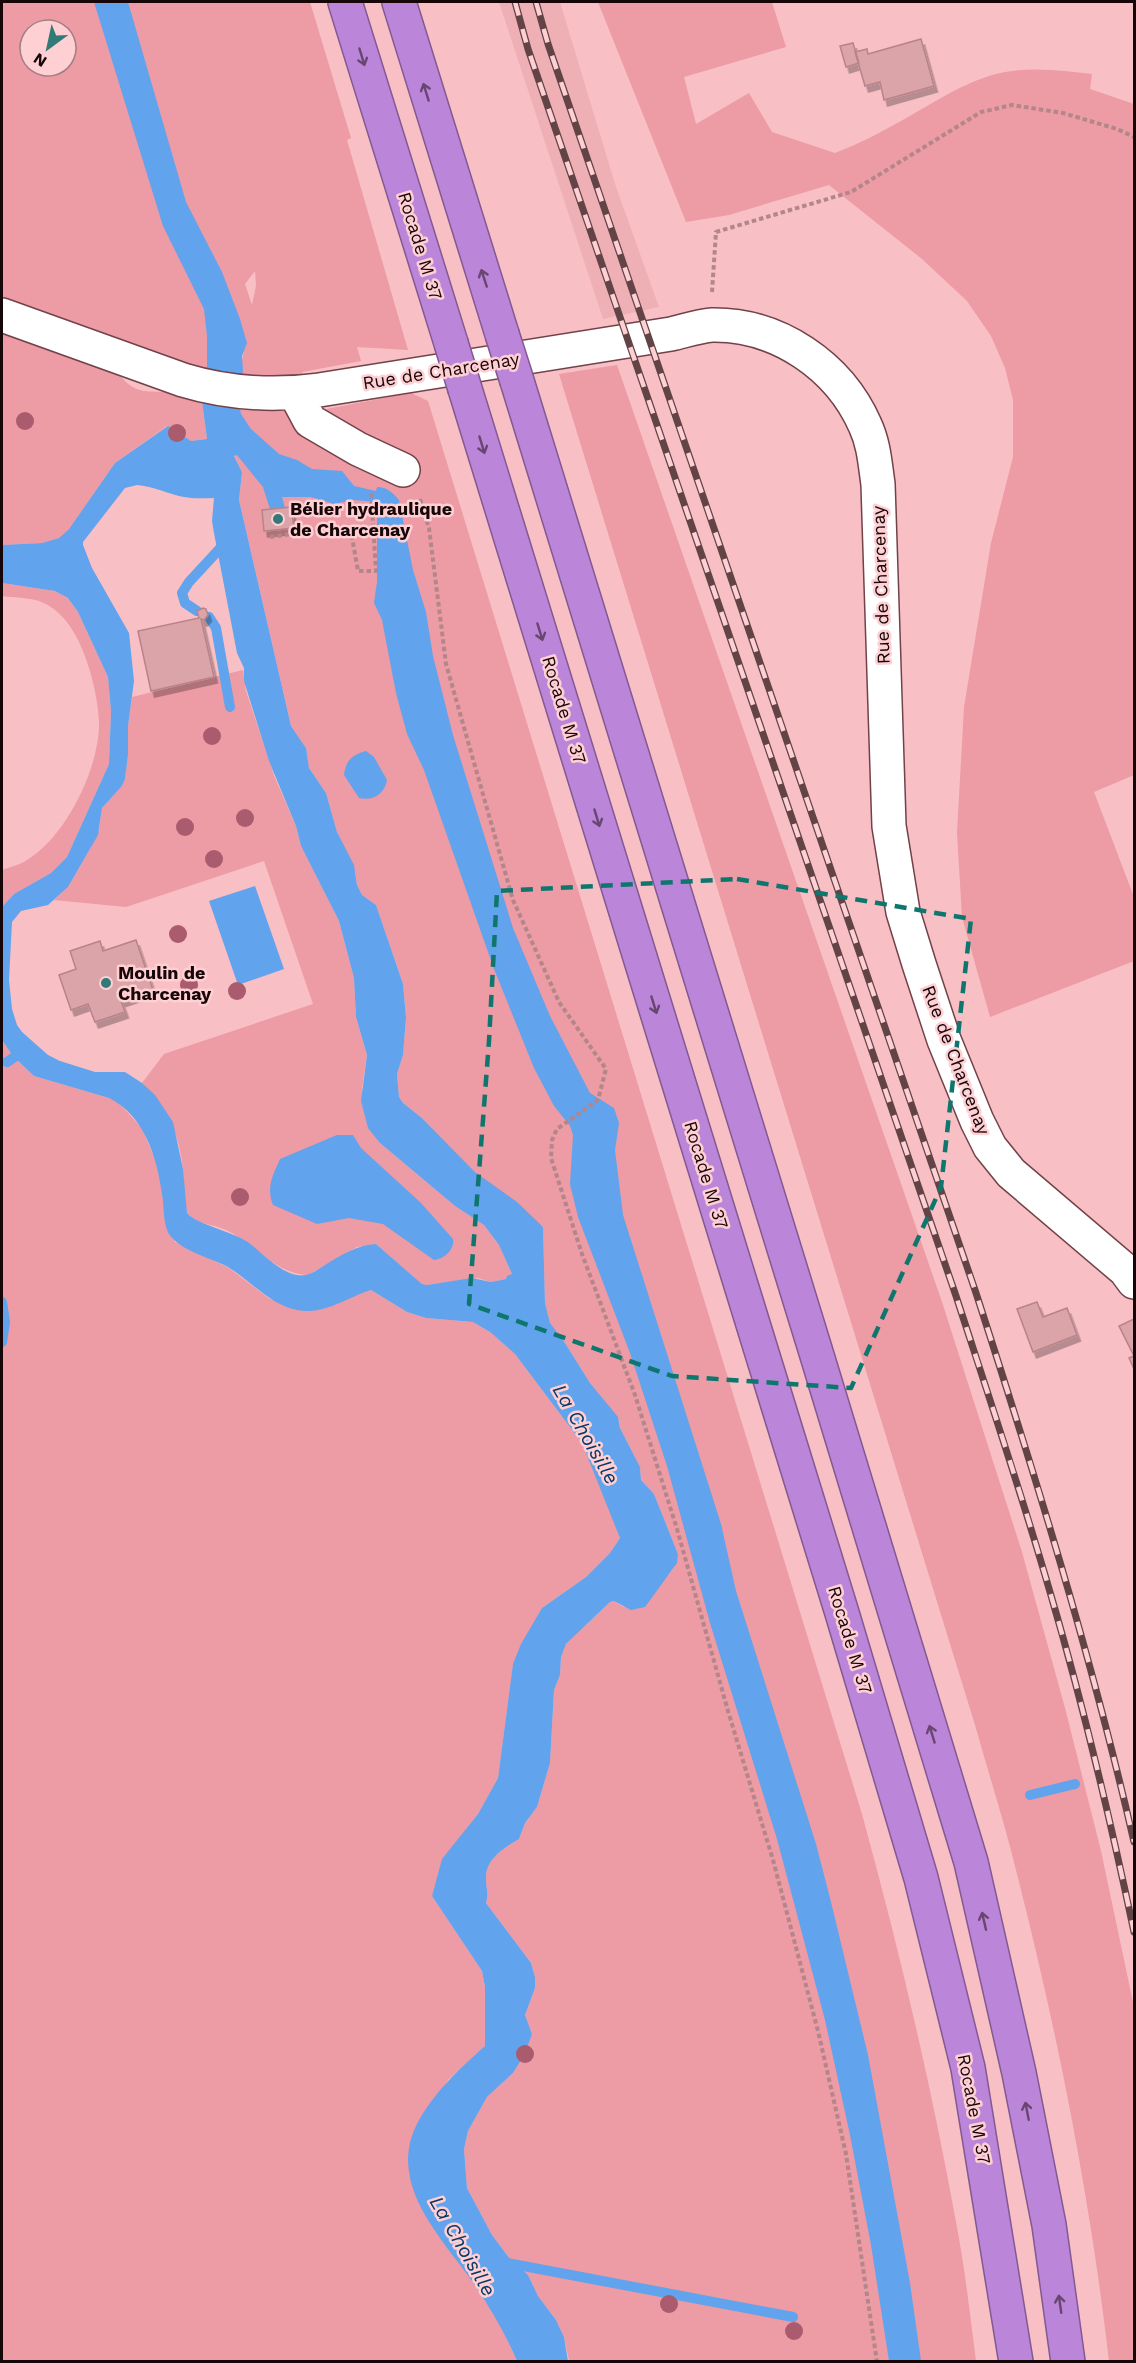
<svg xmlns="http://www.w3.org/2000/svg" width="1136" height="2363" viewBox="0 0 1136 2363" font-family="'Work Sans',sans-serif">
	<defs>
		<filter id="shadow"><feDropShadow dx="3.5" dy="6" stdDeviation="0" flood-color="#0004"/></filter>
	</defs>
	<rect width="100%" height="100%" fill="#f8bfc4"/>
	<!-- built -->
	<path fill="#efb0b5" d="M 499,2 L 560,2 L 615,184 L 659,307 L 603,319 Z"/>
	<!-- green -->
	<path fill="#ed9ba4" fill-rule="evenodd" d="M 2,2 L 310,2 L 351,138 L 347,140 L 408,350 L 357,347 L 361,361 L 302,372 L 318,412 L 327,418 L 326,409 L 411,393 L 428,401 L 862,1814 C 899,1949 931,2084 956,2222 C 965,2268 970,2315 976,2361 L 569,2361 L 564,2337 L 556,2320 L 538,2296 L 528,2275 L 510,2259 L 492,2235 L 467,2188 L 464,2149 L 468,2131 L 487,2097 L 513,2073 L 525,2054 L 532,2034 L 525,2015 L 535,1988 L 535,1977 L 531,1963 L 486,1903 C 489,1893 486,1888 486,1879 C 485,1858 504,1848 519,1839 L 525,1823 L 537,1807 L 550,1763 L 554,1690 L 560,1675 L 561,1657 L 566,1644 L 610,1602 L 614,1601 L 624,1607 C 644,1594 675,1580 678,1554 L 654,1494 L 641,1480 L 640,1467 L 620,1428 L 619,1420 L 590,1383 L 565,1343 L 550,1324 L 545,1303 L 543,1227 L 475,1172 L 422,1118 L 403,1103 L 399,1097 L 397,1074 L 403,1055 L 406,1018 L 403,984 L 376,905 L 362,895 L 357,885 L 355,871 L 337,832 L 326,793 L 309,768 L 306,748 L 291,726 L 239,500 L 242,472 L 234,455 L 240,370 L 244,351 L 223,378 L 2,300 ZM 30,30 L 66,30 L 66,66 L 30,66 ZM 255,271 L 256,286 L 252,305 L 245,284 Z
		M 598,2 L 772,2 L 786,47 L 684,77 L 696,124 L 749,93 L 772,132 L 835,153 C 858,144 880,133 901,121 C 932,104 962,83 996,74 C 1026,66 1061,70 1092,74 L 1090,89 L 1134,104 L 1134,775 L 1094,792 L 1134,897 L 1134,961 L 990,1017 L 962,917 L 957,833 L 964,707 L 991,543 L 1013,457 L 1013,400 L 1005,368 L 991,336 L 967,301 L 922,259 L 829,185 L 729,215 L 686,222 Z
		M 2,331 L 117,371 C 135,398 148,389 175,393 C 184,394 193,398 202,401 L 207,439 L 191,441 L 167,426 L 115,463 L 69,529 L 59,538 L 42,543 L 2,545 Z
		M 617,365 L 942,1302 L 1022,1552 L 1065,1708 L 1101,1851 L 1134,2007 L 1134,2361 L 1109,2361 C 1090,2197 1058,2035 1017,1874 C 1005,1824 989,1775 975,1725 L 559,374 Z
		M 2,583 L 55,591 L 68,598 L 78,612 L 108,677 L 111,711 L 109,764 L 67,857 L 51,873 L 14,894 L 2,907 L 2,870 C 10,867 20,865 27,860 C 66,837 100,767 99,722 C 98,701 93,679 86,659 C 79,639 67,615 46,604 C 33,597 16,598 2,596 Z
		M 243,670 L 246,691 L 275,778 L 296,826 L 301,846 L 339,921 L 354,978 L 356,1017 L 367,1055 L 362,1088 L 380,1143 L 455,1206 L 484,1225 L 499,1245 L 512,1274 L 506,1279 L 491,1282 L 478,1278 L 427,1285 L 422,1284 L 376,1244 L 357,1247 L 308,1275 C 275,1274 255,1243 226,1230 C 213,1224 196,1224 187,1213 C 183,1199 184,1185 183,1170 C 180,1135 167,1107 142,1083 L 164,1054 L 313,1004 L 264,861 L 126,907 L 54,900 L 68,887 L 90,849 L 99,830 L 102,808 L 122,786 L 125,779 L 128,755 L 128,726 L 132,697 Z
		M 2,1040 L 13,1056 L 34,1076 L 109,1098 L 118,1102 L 142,1128 L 159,1169 L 167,1230 L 175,1242 L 229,1268 L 270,1299 L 329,1306 L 354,1295 L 371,1290 L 407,1312 L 426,1318 L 473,1322 L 490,1332 L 515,1354 L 582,1443 L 615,1523 L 620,1538 L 610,1553 L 586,1577 L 542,1608 L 513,1665 L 498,1778 L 478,1814 L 443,1859 L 432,1896 L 482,1971 L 485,1987 L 485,2046 L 449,2079 L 417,2125 L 409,2152 L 409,2174 L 502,2328 L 517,2361 L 2,2361 Z"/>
	<!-- water -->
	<path fill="#61a3ed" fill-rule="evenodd" d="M 94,2 L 128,2 L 186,202 L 222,272 L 240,319 L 247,343 L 242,356 L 243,372 L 238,380 L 207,377 L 207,336 L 204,309 L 163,226 Z
		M 238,399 L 241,414 L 251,429 L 279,454 L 297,460 L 312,469 L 342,471 L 354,486 L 376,491 L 377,487 C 387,487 393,493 399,500 L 413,570 L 426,612 L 433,656 L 453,735 L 513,928 L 550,1016 L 590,1093 L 614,1108 L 619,1123 L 615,1150 L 623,1215 L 721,1524 L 736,1591 L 816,1844 L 831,1902 L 868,2055 L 910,2283 L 921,2361 L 889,2361 L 871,2245 L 850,2135 L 825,2020 L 777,1839 L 710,1623 L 667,1466 L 630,1353 L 578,1217 L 570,1184 L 573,1135 L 570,1126 L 554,1106 L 534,1068 L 494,969 L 424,770 L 407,734 L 396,693 L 382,620 L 374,603 L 377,582 L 377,502 L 353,500 L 334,504 L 311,497 L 282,497 L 285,508 L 270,509 L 263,487 L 237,455 L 234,456 L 242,472 L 239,500 L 291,726 L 306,748 L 309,768 L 326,793 L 337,832 L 354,865 L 357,885 L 362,895 L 376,905 L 403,984 L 406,1018 L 403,1055 L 397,1074 L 399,1097 L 403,1103 L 422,1118 L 475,1172 L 517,1202 L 543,1227 L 545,1303 L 550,1323 L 565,1343 L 590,1383 L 618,1417 L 620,1428 L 640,1467 L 641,1480 L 654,1494 L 678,1554 L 677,1563 L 645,1607 L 631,1610 L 614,1601 L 610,1602 L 566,1644 L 561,1657 L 560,1675 L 554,1690 L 550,1763 L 537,1807 L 525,1823 L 519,1839 C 504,1848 485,1859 486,1879 C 486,1888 489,1893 486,1903 L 531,1963 L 535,1977 L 535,1988 L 525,2015 L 532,2034 L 525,2054 L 513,2073 L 487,2097 L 468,2131 L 464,2149 L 467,2188 L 492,2235 L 510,2259 L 528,2275 L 538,2296 L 556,2320 L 564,2337 L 568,2361 L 517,2361 C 505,2333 490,2307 472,2281 C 441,2237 388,2185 416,2126 C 432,2094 459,2069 485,2046 L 485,1987 L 482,1971 L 432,1896 L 442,1859 L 478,1814 L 498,1778 L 513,1664 L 521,1644 L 542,1608 L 586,1577 L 610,1553 L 620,1538 L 582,1443 L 515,1354 L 490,1332 L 473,1322 L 426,1318 L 407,1312 L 371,1290 C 351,1296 328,1312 306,1311 C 274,1310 254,1283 228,1267 C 211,1258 174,1249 167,1230 C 163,1219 164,1205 162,1194 C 157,1157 144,1115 109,1098 L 34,1076 L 13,1056 L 2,1040 L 2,907 L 14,894 L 51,873 L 67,857 L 109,764 L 111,711 L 108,677 L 78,612 L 68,598 L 55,591 L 2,583 L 2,545 L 42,543 L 59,538 L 69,529 L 115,463 L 168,426 L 191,441 L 207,439 L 202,401 ZM 137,485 C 153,486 168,494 184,497 C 194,499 204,498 214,498 L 212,521 L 214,533 L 237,653 L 244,668 L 244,681 L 269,761 L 296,826 L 301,846 L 339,921 L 354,978 L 356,1017 L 367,1055 L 361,1101 L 368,1128 L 380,1143 L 455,1206 L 484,1225 L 499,1245 L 512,1274 L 507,1276 L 506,1279 L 491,1282 L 472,1278 L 427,1285 L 422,1284 L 376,1244 C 357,1245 341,1255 325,1265 C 320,1268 315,1272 309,1274 C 288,1282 264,1254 249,1243 C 233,1231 197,1225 187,1213 L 183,1169 L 173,1122 L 155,1095 L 142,1083 L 125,1072 L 95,1072 L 60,1061 L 48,1055 L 22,1032 L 17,1025 L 12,1009 L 9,980 L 12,922 L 21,911 L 48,905 L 68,887 L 98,835 L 102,808 L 122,786 L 125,779 L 128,755 L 128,726 L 134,681 L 129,633 L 92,568 L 83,545 L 83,542 L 125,488 Z
		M 366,751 L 374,757 L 387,780 C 384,795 373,801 359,798 L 344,775 C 346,760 352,755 366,751 Z
		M 255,886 L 284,969 L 238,985 L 209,901 Z
		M 337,1135 L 353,1135 L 361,1148 L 421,1203 L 453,1239 C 455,1249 445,1259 434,1260 L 383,1224 L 349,1218 L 317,1224 L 273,1205 C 266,1187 273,1175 280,1159 Z"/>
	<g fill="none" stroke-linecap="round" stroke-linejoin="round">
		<!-- stream -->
		<path stroke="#61a3ed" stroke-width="10" d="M 197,611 L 185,603 L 182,593 L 189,582 L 226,542
			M 209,617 L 216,628 L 230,707
			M 7,1062 L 19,1054
			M 2,1302 L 5,1322 L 2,1342
			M 1030,1795 L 1075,1784
			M 502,2262 L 793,2317"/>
	</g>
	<!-- building -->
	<path fill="#dba4a9" stroke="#b88389" stroke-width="1.5" filter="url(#shadow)" d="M 921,39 L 934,86 L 884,100 L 880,82 L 865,86 L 855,52 L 867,49 L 868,54 Z
		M 853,43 L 859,63 L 846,67 L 840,46 Z
		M 291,507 L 294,528 L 264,531 L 262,510 Z
		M 203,608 L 206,609 L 208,615 L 204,620 L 201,619 L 214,677 L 151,691 L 138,631 L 199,618 L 197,611 Z
		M 136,940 L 153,990 L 121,1001 L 125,1012 L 95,1022 L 88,1004 L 71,1010 L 59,975 L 76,969 L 70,951 L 100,941 L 103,951 Z
		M 1037,1302 L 1043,1317 L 1067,1308 L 1077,1335 L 1033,1352 L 1017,1309 Z
		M 1134,1319 L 1134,1369 L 1129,1358 L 1134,1356 L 1119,1326 Z"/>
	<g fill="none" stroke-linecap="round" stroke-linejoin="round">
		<!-- street casing -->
		<g stroke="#714248" stroke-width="36">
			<path id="street" d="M 2,315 L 183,380 C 226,393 274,396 319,390 L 671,334 C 684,331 699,326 712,325 C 778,324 839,366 865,425 C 874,444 875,464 878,484 L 889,826 L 903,912 L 919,964 L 944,1040 L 977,1121 L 990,1147 L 1011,1173 L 1125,1270 L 1134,1282
				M 295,393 L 310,421 L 358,449 L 403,470"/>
		</g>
		<!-- highway casing -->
		<g stroke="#825990" stroke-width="36">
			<path id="highway" d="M 345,2 L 451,343
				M 399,2 L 502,334
				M 517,381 L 815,1349 L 971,1862 L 1019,2073 L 1049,2225 L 1068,2362
				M 465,389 L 842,1613 L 921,1878 L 968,2068 L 1016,2362"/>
		</g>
		<!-- path -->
		<path stroke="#b2868a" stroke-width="4" stroke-dasharray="4.5 3" stroke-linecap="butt" d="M 712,292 L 716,232 L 851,192 L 981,112 L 1012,105 L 1063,113 L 1117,129 L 1134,137
			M 420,499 L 429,528 L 446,664 L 513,900 L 559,1002 L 606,1069 L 598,1100 L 557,1129 L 552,1140 L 551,1158 L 582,1254 L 635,1395 L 677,1529 L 728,1711 L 773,1860 L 818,2031 L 846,2154 L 877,2362
			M 270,537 L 350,526 L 358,571 L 376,571 L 371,492"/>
		<!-- street -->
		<use href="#street" stroke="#fff" stroke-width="33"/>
		<!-- highway -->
		<use href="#highway" stroke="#bb85da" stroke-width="33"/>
		<!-- rail casing -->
		<g stroke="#624447" stroke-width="7">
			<path id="rail" d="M 515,2 L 528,49 L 956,1296 C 988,1394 1021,1492 1050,1592 C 1083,1704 1110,1818 1134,1932
				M 536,2 L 548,44 L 976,1293 C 1035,1475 1091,1654 1134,1842"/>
		</g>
		<!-- rail -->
		<use href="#rail" stroke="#fecfd3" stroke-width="4.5" stroke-dasharray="14" stroke-linecap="butt"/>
		<!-- highway-bridge casing -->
		<g stroke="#825990" stroke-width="36" stroke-linecap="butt">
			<path id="highway-bridge" d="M 502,334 L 517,381
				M 451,343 L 465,389"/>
		</g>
		<!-- highway-bridge -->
		<use href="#highway-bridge" stroke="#bb85da" stroke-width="33"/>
	</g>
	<!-- trees -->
	<g fill="#aa5b6d">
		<circle cx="25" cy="421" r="9"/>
		<circle cx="177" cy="433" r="9"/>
		<circle cx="212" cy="736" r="9"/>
		<circle cx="245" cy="818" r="9"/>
		<circle cx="185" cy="827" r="9"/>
		<circle cx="214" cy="859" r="9"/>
		<circle cx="178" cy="934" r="9"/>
		<circle cx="189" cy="985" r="9"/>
		<circle cx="237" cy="991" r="9"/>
		<circle cx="240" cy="1197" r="9"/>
		<circle cx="525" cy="2054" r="9"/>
		<circle cx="669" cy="2304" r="9"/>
		<circle cx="794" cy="2331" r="9"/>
	</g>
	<!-- one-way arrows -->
	<defs><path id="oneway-shaft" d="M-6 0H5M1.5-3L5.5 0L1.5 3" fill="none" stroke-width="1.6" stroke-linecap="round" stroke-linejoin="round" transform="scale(1.5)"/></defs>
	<g stroke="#694671">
		<use href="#oneway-shaft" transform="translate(362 57) rotate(73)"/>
		<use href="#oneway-shaft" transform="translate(426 92) rotate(-107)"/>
		<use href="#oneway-shaft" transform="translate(484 278) rotate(-108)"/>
		<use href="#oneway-shaft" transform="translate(482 445) rotate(73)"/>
		<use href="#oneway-shaft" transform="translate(540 632) rotate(73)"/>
		<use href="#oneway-shaft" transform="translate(597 818) rotate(73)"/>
		<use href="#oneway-shaft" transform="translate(654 1005) rotate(73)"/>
		<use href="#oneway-shaft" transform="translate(932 1734) rotate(-107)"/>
		<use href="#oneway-shaft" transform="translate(984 1921) rotate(-103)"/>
		<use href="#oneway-shaft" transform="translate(1027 2111) rotate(-101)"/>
		<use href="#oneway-shaft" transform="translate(1060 2304) rotate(-98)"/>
	</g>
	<!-- marked area -->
	<path fill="none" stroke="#0f766e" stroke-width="4.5" stroke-dasharray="12 8" stroke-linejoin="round" d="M 737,879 L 971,919 L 941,1187 L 851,1388 L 672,1376 L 469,1304 L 489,1041 L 497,891 Z"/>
	<!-- markers -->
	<g fill="#317a78" stroke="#fecfd3" stroke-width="2">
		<circle cx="278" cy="519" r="6"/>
		<circle cx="106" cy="983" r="6"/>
	</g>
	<g text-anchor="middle" stroke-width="5" stroke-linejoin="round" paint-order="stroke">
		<!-- street labels -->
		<g font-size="18" fill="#170608" stroke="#fecfd3">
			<text transform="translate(420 246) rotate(73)" y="6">Rocade M 37</text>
			<text transform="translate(441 371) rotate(-9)" y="6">Rue de Charcenay</text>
			<text transform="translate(881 585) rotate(-92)" y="6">Rue de Charcenay</text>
			<text transform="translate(564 710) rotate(73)" y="6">Rocade M 37</text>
			<text transform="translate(956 1060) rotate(69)" y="6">Rue de Charcenay</text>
			<text transform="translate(706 1175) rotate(73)" y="6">Rocade M 37</text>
			<text transform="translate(850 1640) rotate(73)" y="6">Rocade M 37</text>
			<text transform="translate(974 2109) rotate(79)" y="6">Rocade M 37</text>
		</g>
		<!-- poi labels -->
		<g font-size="18" font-weight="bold" fill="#170608" stroke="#fecfd3" text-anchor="start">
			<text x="290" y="515">Bélier hydraulique<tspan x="290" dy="21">de Charcenay</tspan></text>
			<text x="118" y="979">Moulin de<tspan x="118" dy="21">Charcenay</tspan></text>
		</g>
		<!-- water labels -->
		<g font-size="20" font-style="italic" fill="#083967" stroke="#fecfd3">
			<text transform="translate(586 1434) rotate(60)" y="7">La Choisille</text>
			<text transform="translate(463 2246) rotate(60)" y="7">La Choisille</text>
		</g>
	</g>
	<!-- border -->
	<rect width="1136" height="2363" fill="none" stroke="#170608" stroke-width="6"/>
	<!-- north arrow -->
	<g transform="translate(48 48) rotate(213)"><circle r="28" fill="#fecfd3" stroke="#a27f82" stroke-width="1.5"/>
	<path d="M0-4.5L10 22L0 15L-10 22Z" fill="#317a78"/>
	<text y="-9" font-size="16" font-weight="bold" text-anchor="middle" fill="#170608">N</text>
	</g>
</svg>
